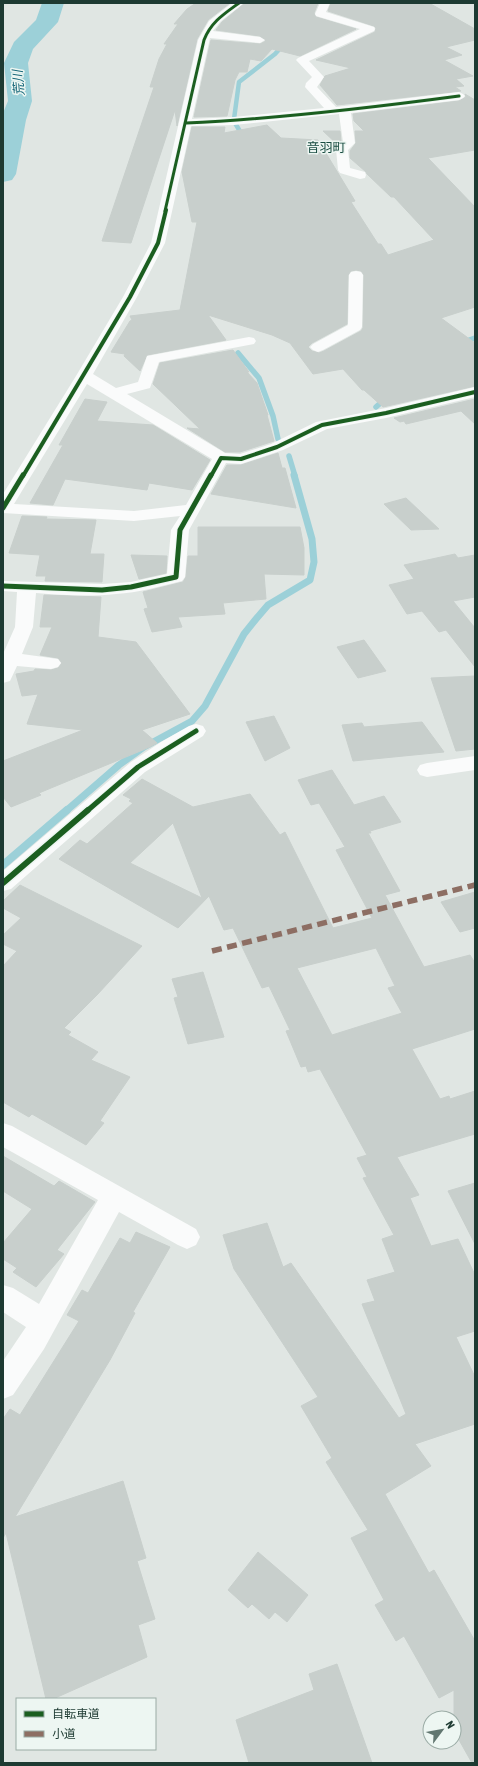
<svg xmlns="http://www.w3.org/2000/svg" width="478" height="1766" viewBox="0 0 478 1766" font-family="'Asap Condensed','Noto Sans JP',sans-serif">
	<rect width="100%" height="100%" fill="#e0e6e3"/>
	<g fill="none" stroke-linecap="round" stroke-linejoin="round">
		<!-- stream-far3 -->
		<path stroke="#9cd0d8" stroke-width="4.5" d="M 234,119 L 239,82 L 275,54 L 286,42
			M 235,123 L 244,138"/>
		<!-- stream-far2 -->
		<path stroke="#9cd0d8" stroke-width="5.5" d="M 461,343 L 475,338
			M 238,353 L 259,378 L 273,416 L 278,439
			M 376,407 L 387,397
			M 289,456 L 295,476"/>
		<!-- stream-far1 -->
		<path stroke="#9cd0d8" stroke-width="7" d="M 66,811 L 119,765 L 144,747 L 192,721 L 205,706 L 244,634 L 256,619 L 268,605 L 310,580 L 314,562 L 312,539 L 294,475"/>
		<!-- stream -->
		<path stroke="#9cd0d8" stroke-width="8" d="M 3,865 L 67,810"/>
		<!-- river -->
		<path fill="#9cd0d8" fill-rule="evenodd" d="M 42,3 L 64,3 L 58,22 L 33,49 L 28,63 L 32,101 L 26,120 L 16,174 L 12,180 L 3,182 L 3,113 L 8,101 L 4,63 L 14,42 L 36,20 Z"/>
	</g>
	<!-- building -->
	<path fill="#c8cfcc" stroke="#c8cfcc" fill-rule="evenodd" d="M 196,3 L 230,3 L 208,20 L 197,39 L 177,126 L 175,110 L 131,243 L 102,241 L 154,87 L 150,87 L 159,59 L 167,44 L 164,44 L 178,24 L 174,24 L 187,9 Z
		M 245,3 L 318,3 L 314,13 L 316,17 L 356,29 L 300,56 L 272,49 L 261,61 L 250,59 L 247,72 L 239,72 L 235,80 L 227,116 L 194,117 L 211,40 L 260,44 L 266,41 L 260,36 L 216,30 L 222,22 Z
		M 331,3 L 429,3 L 475,29 L 475,40 L 446,47 L 462,55 L 444,60 L 473,76 L 456,79 L 464,86 L 455,87 L 461,91 L 337,105 L 320,85 L 325,76 L 351,68 L 316,60 L 375,32 L 376,28 L 374,26 L 328,11 Z
		M 465,94 L 475,100 L 475,150 L 428,158 L 475,207 L 475,307 L 441,318 L 475,343 L 475,386 L 383,407 L 364,390 L 362,390 L 343,369 L 313,374 L 290,343 L 272,335 L 208,315 L 226,340 L 147,355 L 140,371 L 124,356 L 125,354 L 111,352 L 130,321 L 132,320 L 130,316 L 180,310 L 197,222 L 192,222 L 182,172 L 192,127 L 225,127 L 224,133 L 267,125 L 281,138 L 318,140 L 355,201 L 351,202 L 378,244 L 381,244 L 388,255 L 434,240 L 394,197 L 391,197 L 367,174 L 366,172 L 350,158 L 350,151 L 356,143 L 355,131 L 364,131 L 354,121 L 353,114 L 459,101 L 466,97 ZM 356,270 L 361,271 L 364,275 L 363,328 L 361,331 L 324,351 L 319,353 L 312,351 L 308,347 L 312,343 L 347,324 L 348,275 L 351,271 Z
		M 323,131 L 340,131 L 341,141 L 338,145 Z
		M 233,350 L 249,372 L 247,372 L 257,383 L 268,415 L 267,415 L 274,441 L 240,452 L 225,452 L 187,428 L 200,429 L 153,384 L 160,363 Z
		M 85,399 L 107,402 L 97,421 L 153,425 L 210,460 L 192,490 L 149,483 L 147,490 L 65,479 L 53,505 L 30,503 L 63,445 L 59,445 Z
		M 475,399 L 475,424 L 461,411 L 406,424 L 404,421 L 400,422 L 394,418 Z
		M 278,453 L 282,468 L 285,468 L 296,508 L 211,494 L 227,465 L 241,465 Z
		M 406,498 L 439,529 L 411,530 L 384,504 Z
		M 22,516 L 47,517 L 46,519 L 96,520 L 90,554 L 104,554 L 102,582 L 45,581 L 46,576 L 36,576 L 40,555 L 9,553 Z
		M 198,527 L 300,527 L 304,548 L 304,575 L 264,574 L 266,599 L 223,603 L 225,614 L 178,617 L 182,627 L 152,632 L 144,609 L 148,608 L 143,592 L 183,582 L 186,577 L 188,556 L 198,556 Z
		M 455,554 L 458,558 L 475,555 L 475,597 L 453,601 L 475,628 L 475,667 L 446,630 L 439,632 L 422,611 L 407,614 L 389,585 L 414,579 L 404,565 Z
		M 131,555 L 167,556 L 166,573 L 139,579 Z
		M 44,595 L 101,597 L 98,637 L 136,642 L 190,714 L 142,730 L 157,743 L 150,747 L 39,793 L 41,795 L 11,807 L 3,797 L 3,761 L 83,730 L 27,724 L 38,694 L 22,696 L 16,674 L 34,671 L 35,669 L 51,670 L 58,668 L 62,663 L 58,658 L 40,655 L 52,627 L 40,627 Z
		M 364,640 L 386,671 L 358,678 L 337,647 Z
		M 475,676 L 475,749 L 456,751 L 431,678 Z
		M 274,716 L 290,748 L 265,761 L 246,722 Z
		M 422,722 L 444,752 L 353,761 L 342,725 L 362,723 L 364,727 Z
		M 332,770 L 354,805 L 384,796 L 401,822 L 370,831 L 371,833 L 368,833 L 400,891 L 385,895 L 424,967 L 470,955 L 475,963 L 475,1029 L 412,1049 L 440,1099 L 449,1096 L 450,1099 L 475,1091 L 475,1134 L 397,1157 L 419,1195 L 410,1198 L 431,1246 L 458,1239 L 475,1275 L 475,1331 L 456,1337 L 475,1377 L 475,1424 L 415,1444 L 431,1466 L 385,1494 L 429,1573 L 434,1570 L 475,1641 L 475,1763 L 472,1763 L 454,1731 L 454,1690 L 439,1698 L 404,1636 L 396,1641 L 375,1605 L 384,1600 L 351,1538 L 368,1530 L 326,1462 L 332,1458 L 301,1406 L 318,1397 L 234,1269 L 223,1235 L 267,1223 L 283,1267 L 291,1263 L 399,1418 L 406,1414 L 362,1304 L 375,1301 L 367,1280 L 395,1272 L 382,1239 L 394,1235 L 363,1178 L 367,1177 L 357,1158 L 367,1155 L 320,1069 L 308,1072 L 306,1066 L 301,1067 L 286,1031 L 290,1030 L 269,986 L 262,988 L 233,928 L 224,930 L 209,896 L 178,928 L 59,859 L 80,840 L 87,844 L 133,803 L 129,801 L 131,799 L 123,795 L 142,779 L 193,807 L 250,794 L 280,835 L 285,832 L 333,928 L 372,918 L 336,850 L 345,847 L 319,803 L 311,805 L 298,780 ZM 173,823 L 202,898 L 130,863 ZM 376,948 L 395,986 L 388,988 L 402,1013 L 332,1035 L 297,968 Z
		M 20,885 L 142,946 L 97,995 L 64,1028 L 71,1032 L 68,1035 L 98,1052 L 91,1060 L 130,1077 L 100,1121 L 104,1123 L 86,1145 L 32,1114 L 29,1117 L 3,1102 L 3,966 L 17,951 L 3,944 L 3,935 L 21,918 L 3,908 L 3,901 Z
		M 475,892 L 475,928 L 460,932 L 441,902 Z
		M 203,972 L 224,1037 L 188,1044 L 174,998 L 178,997 L 172,979 Z
		M 3,1156 L 54,1186 L 59,1181 L 95,1202 L 57,1250 L 64,1254 L 36,1287 L 13,1272 L 17,1268 L 3,1259 L 3,1243 L 32,1209 L 3,1191 Z
		M 475,1183 L 475,1244 L 448,1191 Z
		M 136,1232 L 170,1247 L 133,1312 L 135,1313 L 110,1360 L 15,1517 L 123,1481 L 146,1558 L 137,1561 L 155,1619 L 138,1625 L 147,1657 L 53,1699 L 46,1699 L 6,1533 L 3,1538 L 3,1419 L 10,1409 L 20,1415 L 79,1321 L 67,1315 L 82,1290 L 88,1293 L 120,1238 L 130,1243 Z
		M 258,1552 L 308,1595 L 287,1622 L 275,1612 L 269,1619 L 252,1604 L 248,1608 L 228,1590 Z
		M 337,1664 L 372,1763 L 249,1763 L 236,1720 L 314,1690 L 309,1674 Z"/>
	<g fill="none" stroke-linecap="round" stroke-linejoin="round">
		<!-- minor -->
		<path fill="#fafbfb" fill-rule="evenodd" d="M 232,3 L 244,3 L 221,21 L 213,31 L 260,37 L 265,40 L 260,43 L 210,38 L 192,119 L 234,117 L 324,108 L 305,87 L 306,83 L 312,77 L 296,60 L 298,58 L 360,29 L 316,16 L 315,14 L 320,3 L 330,3 L 326,12 L 374,27 L 375,29 L 374,31 L 309,61 L 324,77 L 317,87 L 336,107 L 459,92 L 463,94 L 465,96 L 463,98 L 459,100 L 351,113 L 355,143 L 348,150 L 350,168 L 365,172 L 366,175 L 365,178 L 360,179 L 340,173 L 338,170 L 336,149 L 343,142 L 339,114 L 234,125 L 191,126 L 165,243 L 137,297 L 93,374 L 116,388 L 138,382 L 147,356 L 249,337 L 254,338 L 256,341 L 254,344 L 159,362 L 150,388 L 127,394 L 225,453 L 240,454 L 271,444 L 316,422 L 386,408 L 475,387 L 475,397 L 386,418 L 327,429 L 283,450 L 241,464 L 226,463 L 189,530 L 185,577 L 182,581 C 161,586 138,593 116,594 C 89,597 62,595 36,593 L 33,627 L 22,654 L 58,659 L 61,663 L 58,667 L 51,669 L 17,666 L 10,681 L 3,683 L 3,654 L 15,627 L 17,592 L 3,591 L 3,581 L 102,584 L 131,582 L 167,574 L 171,530 L 180,516 L 134,521 L 3,513 L 3,494 L 76,376 L 123,297 L 151,243 L 198,40 L 209,21 ZM 87,384 L 212,459 L 186,505 L 134,511 L 14,504 Z
			M 356,271 L 361,272 L 363,275 L 362,327 L 360,330 L 323,350 L 318,352 L 313,350 L 310,347 L 313,344 L 348,325 L 349,275 L 351,272 Z
			M 196,724 L 203,726 L 206,731 L 203,736 L 145,772 L 11,889 L 3,891 L 3,871 L 131,762 L 161,742 L 189,726 Z
			M 475,756 L 475,770 L 427,777 L 420,775 L 417,770 L 420,765 L 427,763 Z
			M 3,1123 L 12,1126 L 196,1229 L 200,1237 L 196,1245 L 187,1249 L 178,1245 L 119,1212 L 44,1349 L 13,1395 L 3,1399 L 3,1361 L 26,1327 L 3,1312 L 3,1285 L 13,1288 L 39,1304 L 98,1200 L 3,1147 Z"/>
		<!-- quiet -->
		<path stroke="#8d6e63" stroke-width="5.5" stroke-dasharray="10 5.5" stroke-linecap="butt" d="M 212,951 L 475,885"/>
		<!-- cycleway-far3 casing -->
		<g stroke="#edf6f2" stroke-width="4.5">
			<path id="cycleway-far3" d="M 186,123 C 277,119 369,108 459,96
				M 165,211 L 204,40 C 211,22 224,14 239,3"/>
		</g>
		<!-- cycleway-far2 casing -->
		<g stroke="#edf6f2" stroke-width="5.5">
			<path id="cycleway-far2" d="M 23,476 L 130,297 L 158,243 L 166,210
				M 211,476 L 221,458 L 241,459 L 277,447 L 322,425 L 386,413 L 475,392"/>
		</g>
		<!-- cycleway-far1 casing -->
		<g stroke="#edf6f2" stroke-width="7">
			<path id="cycleway-far1" d="M 3,508 L 23,475
				M 3,586 L 102,590 L 131,587 L 176,577 L 180,530 L 211,475
				M 87,811 L 138,767 L 196,731"/>
		</g>
		<!-- cycleway casing -->
		<g stroke="#edf6f2" stroke-width="9">
			<path id="cycleway" d="M 3,883 L 88,810"/>
		</g>
		<!-- cycleway-far3 -->
		<use href="#cycleway-far3" stroke="#1b5e20" stroke-width="3"/>
		<!-- cycleway-far2 -->
		<use href="#cycleway-far2" stroke="#1b5e20" stroke-width="4"/>
		<!-- cycleway-far1 -->
		<use href="#cycleway-far1" stroke="#1b5e20" stroke-width="5"/>
		<!-- cycleway -->
		<use href="#cycleway" stroke="#1b5e20" stroke-width="6"/>
	</g>
	<g text-anchor="middle" stroke-width="3" stroke-linejoin="round" paint-order="stroke">
		<!-- far-water labels -->
		<g font-size="13" font-style="italic" fill="#156678" stroke="#edf6f2">
			<text transform="translate(18 83) rotate(-95)" y="5">荒川</text>
		</g>
		<!-- far-quarter labels -->
		<g font-size="13" fill="#194c41" stroke="#edf6f2">
			<text x="326" y="152">音羽町</text>
		</g>
	</g>
	<!-- border -->
	<rect width="478" height="1766" fill="none" stroke="#1d3a32" stroke-width="8"/>
	<!-- legend -->
	<rect x="16" y="1698" width="140" height="52" fill="#edf6f2" stroke="#9aaba5"/>
	<rect x="24" y="1711" width="20" height="6" fill="#1b5e20" stroke="#9aaba5"/>
	<text x="52" y="1718" font-size="12" fill="#1d3a32">自転車道</text>
	<rect x="24" y="1731" width="20" height="6" fill="#8d6e63" stroke="#9aaba5"/>
	<text x="52" y="1738" font-size="12" fill="#1d3a32">小道</text>
	<!-- north arrow -->
	<g transform="translate(442 1730) rotate(58)"><circle r="19" fill="#edf6f2" stroke="#9aaba5"/>
	<path d="M0-3L7 15L0 10L-7 15Z" fill="#617670"/>
	<text y="-6" font-size="11" font-weight="bold" text-anchor="middle" fill="#1d3a32">N</text>
	</g>
</svg>
